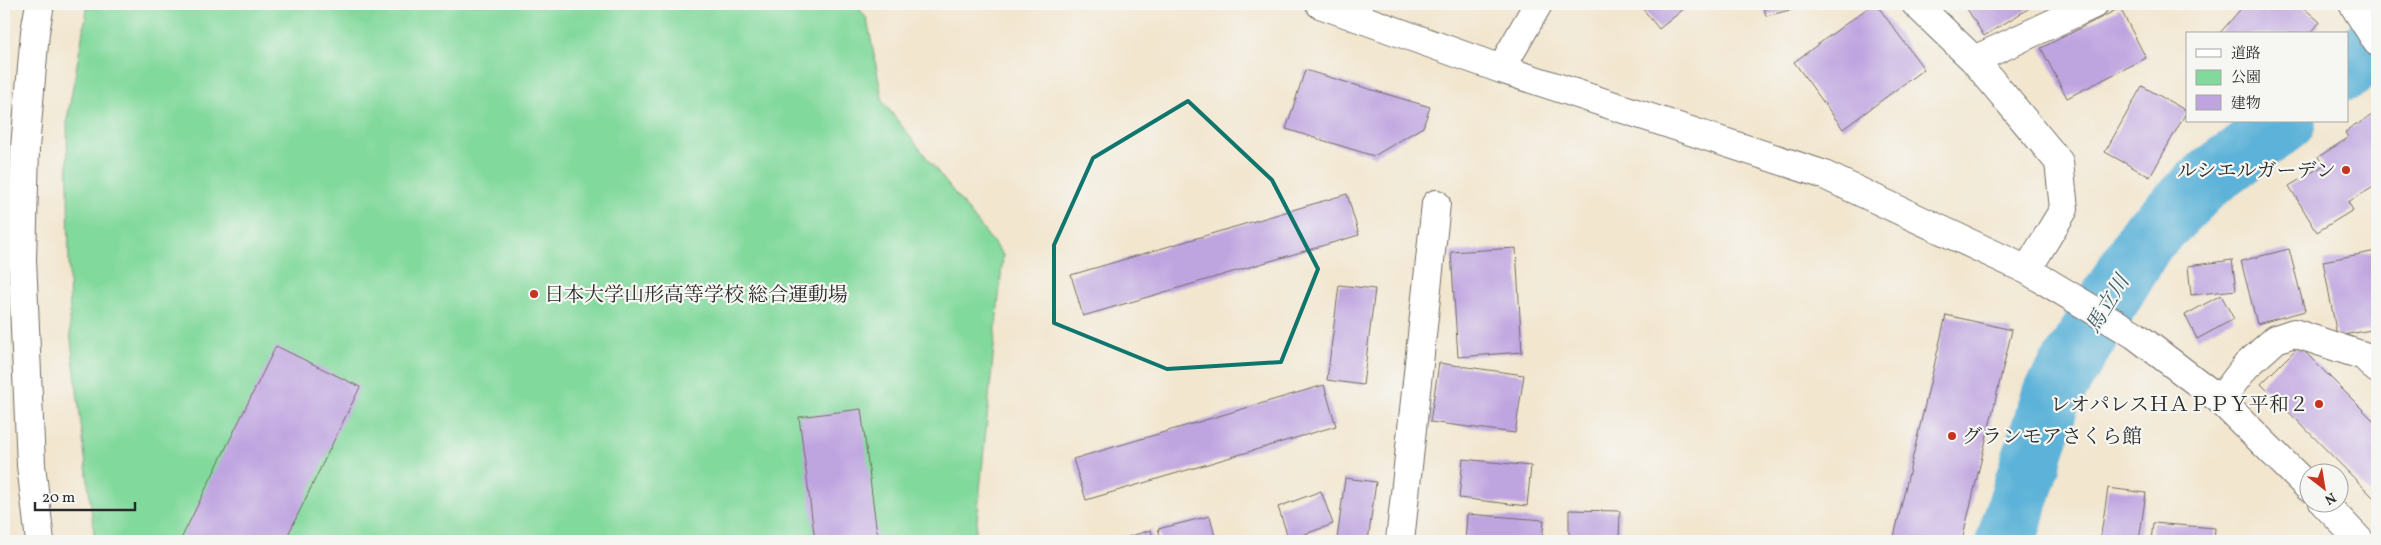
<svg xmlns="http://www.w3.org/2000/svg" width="2381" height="545" viewBox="0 0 2381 545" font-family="Vollkorn,'Noto Serif JP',serif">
	<rect width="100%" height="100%" fill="#f6f6f2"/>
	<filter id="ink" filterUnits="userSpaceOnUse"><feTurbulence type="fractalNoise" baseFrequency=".02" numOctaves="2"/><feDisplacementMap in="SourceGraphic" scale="10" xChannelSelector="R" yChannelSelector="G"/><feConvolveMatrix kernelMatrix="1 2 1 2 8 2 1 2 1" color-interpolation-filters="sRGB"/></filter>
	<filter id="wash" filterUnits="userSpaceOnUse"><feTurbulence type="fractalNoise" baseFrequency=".0096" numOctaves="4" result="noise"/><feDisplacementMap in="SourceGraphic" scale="20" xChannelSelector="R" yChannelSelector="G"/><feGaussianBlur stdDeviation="1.12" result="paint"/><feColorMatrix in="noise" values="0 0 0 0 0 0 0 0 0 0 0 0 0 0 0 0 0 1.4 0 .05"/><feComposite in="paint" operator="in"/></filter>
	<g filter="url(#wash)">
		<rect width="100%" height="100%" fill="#f2e6cf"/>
		<!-- green -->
		<path fill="#82d99c" stroke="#568264" d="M 88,4 L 856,4 L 867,19 L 883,102 L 1003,255 L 975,541 L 95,541 L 70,332 L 67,120 Z"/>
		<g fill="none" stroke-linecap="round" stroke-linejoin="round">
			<!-- river -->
			<path stroke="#5cb2d8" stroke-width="60" d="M 2347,70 L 2377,40
				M 2006,541 L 2051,397 L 2146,239 L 2204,182 L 2286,121"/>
		</g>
		<g id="blocks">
			<!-- building -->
			<path fill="#bfa5e0" d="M 1639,4 L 1690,4 L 1659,29 Z
				M 1763,4 L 1814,4 L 1766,16 Z
				M 1873,4 L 1876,4 L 1924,69 L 1843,129 L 1794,62 Z
				M 1964,4 L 2036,4 L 1984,36 Z
				M 2245,4 L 2299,4 L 2320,22 L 2310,34 L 2219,34 Z
				M 2120,8 L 2146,58 L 2067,98 L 2041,48 Z
				M 1305,70 L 1430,107 L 1423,127 L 1374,156 L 1286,129 Z
				M 2142,86 L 2187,111 L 2150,177 L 2105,152 Z
				M 2377,112 L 2377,175 L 2375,176 L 2377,185 L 2348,202 L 2353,210 L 2317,232 L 2289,186 L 2324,165 L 2318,157 L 2348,138 L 2345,132 Z
				M 1347,194 L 1359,235 L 1083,316 L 1071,275 Z
				M 1516,248 L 1522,352 L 1458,357 L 1451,252 Z
				M 2289,249 L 2305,311 L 2257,324 L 2241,261 Z
				M 2377,251 L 2377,329 L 2337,336 L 2323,261 Z
				M 2232,260 L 2236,290 L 2191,295 L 2188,266 Z
				M 1339,285 L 1375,289 L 1363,385 L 1327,380 Z
				M 2221,295 L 2234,319 L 2197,339 L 2185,315 Z
				M 1946,315 L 2012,330 L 1962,541 L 1893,541 Z
				M 276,346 L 360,387 L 285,541 L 180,541 Z
				M 2299,346 L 2377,424 L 2377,501 L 2261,384 Z
				M 1439,363 L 1524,375 L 1515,433 L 1430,422 Z
				M 1324,385 L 1336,426 L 1086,500 L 1073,459 Z
				M 861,409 L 878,541 L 815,541 L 799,417 Z
				M 1463,459 L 1531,466 L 1527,506 L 1459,498 Z
				M 1345,478 L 1376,482 L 1368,541 L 1337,540 Z
				M 2108,488 L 2146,493 L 2139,541 L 2100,541 Z
				M 1321,491 L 1333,524 L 1289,540 L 1278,507 Z
				M 1569,510 L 1620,511 L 1619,541 L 1569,541 Z
				M 1467,514 L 1544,520 L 1542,541 L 1465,541 Z
				M 1210,516 L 1216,541 L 1162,541 L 1158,529 Z
				M 2153,523 L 2215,528 L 2214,541 L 2151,541 Z
				M 1151,530 L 1154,541 L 1114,541 Z"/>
		</g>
	</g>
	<g filter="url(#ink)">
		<use href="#blocks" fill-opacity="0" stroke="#716c64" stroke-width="1"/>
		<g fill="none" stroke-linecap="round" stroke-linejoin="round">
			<!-- minor casing -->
			<g stroke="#716c64" stroke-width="30">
				<path id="minor" d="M 1320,4 L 1501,69 L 1822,174 L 2027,270 L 2135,335 L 2220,400 L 2308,487
					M 1916,4 L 1974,60 L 2059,162 L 2064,209 L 2027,270
					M 2353,4 L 2377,42
					M 1974,60 L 2094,4
					M 1501,69 L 1538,4
					M 2220,400 L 2246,366 L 2276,339 L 2294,333 L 2364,356 L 2377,369
					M 2323,502 L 2360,541
					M 40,541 L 31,465 L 22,259 L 25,148 L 35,32 L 40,4
					M 1400,541 L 1436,204"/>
			</g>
			<!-- minor -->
			<use href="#minor" stroke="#fff" stroke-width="28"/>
		</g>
	</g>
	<!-- marked area -->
	<path fill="none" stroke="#0f766e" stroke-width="4" stroke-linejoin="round" d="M 1188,101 L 1272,180 L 1318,269 L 1281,362 L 1167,369 L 1054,323 L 1054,245 L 1093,158 Z"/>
	<!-- markers -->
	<g fill="#c8321e" stroke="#f6f6f2" stroke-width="2">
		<circle cx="2346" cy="170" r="5"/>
		<circle cx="534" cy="294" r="5"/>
		<circle cx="2319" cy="404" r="5"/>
		<circle cx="1952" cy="436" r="5"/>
	</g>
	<g text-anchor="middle" stroke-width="4.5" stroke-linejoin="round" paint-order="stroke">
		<!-- poi labels -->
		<g font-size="20" fill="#2b2b2b" stroke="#f6f6f2" text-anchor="end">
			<text x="2336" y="177">ルシエルガーデン</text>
			<text x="544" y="301" text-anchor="start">日本大学山形高等学校 総合運動場</text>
			<text x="2309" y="411">レオパレスＨＡＰＰＹ平和２</text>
			<text x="1962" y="443" text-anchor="start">グランモアさくら館</text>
		</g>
		<!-- water labels -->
		<g font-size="21" font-style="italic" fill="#3c5a68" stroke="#f6f6f2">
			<text transform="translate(2107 304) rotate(-59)" y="7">馬立川</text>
		</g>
	</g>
	<!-- margin -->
	<rect width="2381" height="545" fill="none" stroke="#f6f6f2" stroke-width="20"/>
	<!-- legend -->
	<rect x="2186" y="32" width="162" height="90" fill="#f6f6f2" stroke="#a5a5a2"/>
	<rect x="2196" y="49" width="25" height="8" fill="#ffffff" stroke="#a5a5a2"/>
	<text x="2231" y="58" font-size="15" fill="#2b2b2b">道路</text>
	<rect x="2196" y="70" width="25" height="15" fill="#82d99c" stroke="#a5a5a2"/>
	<text x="2231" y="82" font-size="15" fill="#2b2b2b">公園</text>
	<rect x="2196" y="95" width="25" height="15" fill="#bfa5e0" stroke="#a5a5a2"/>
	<text x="2231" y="108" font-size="15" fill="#2b2b2b">建物</text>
	<!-- north arrow -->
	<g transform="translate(2324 488) rotate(149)"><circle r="24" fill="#f6f6f2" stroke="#a5a5a2"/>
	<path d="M0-4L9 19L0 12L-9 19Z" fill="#c8321e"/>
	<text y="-8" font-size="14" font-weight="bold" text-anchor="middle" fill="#2b2b2b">N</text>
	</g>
	<!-- scale -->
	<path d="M35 502v8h100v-8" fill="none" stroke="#2b2b2b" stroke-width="2.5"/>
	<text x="42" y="502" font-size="15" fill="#2b2b2b" stroke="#f6f6f2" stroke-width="4" paint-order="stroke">20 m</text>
</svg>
